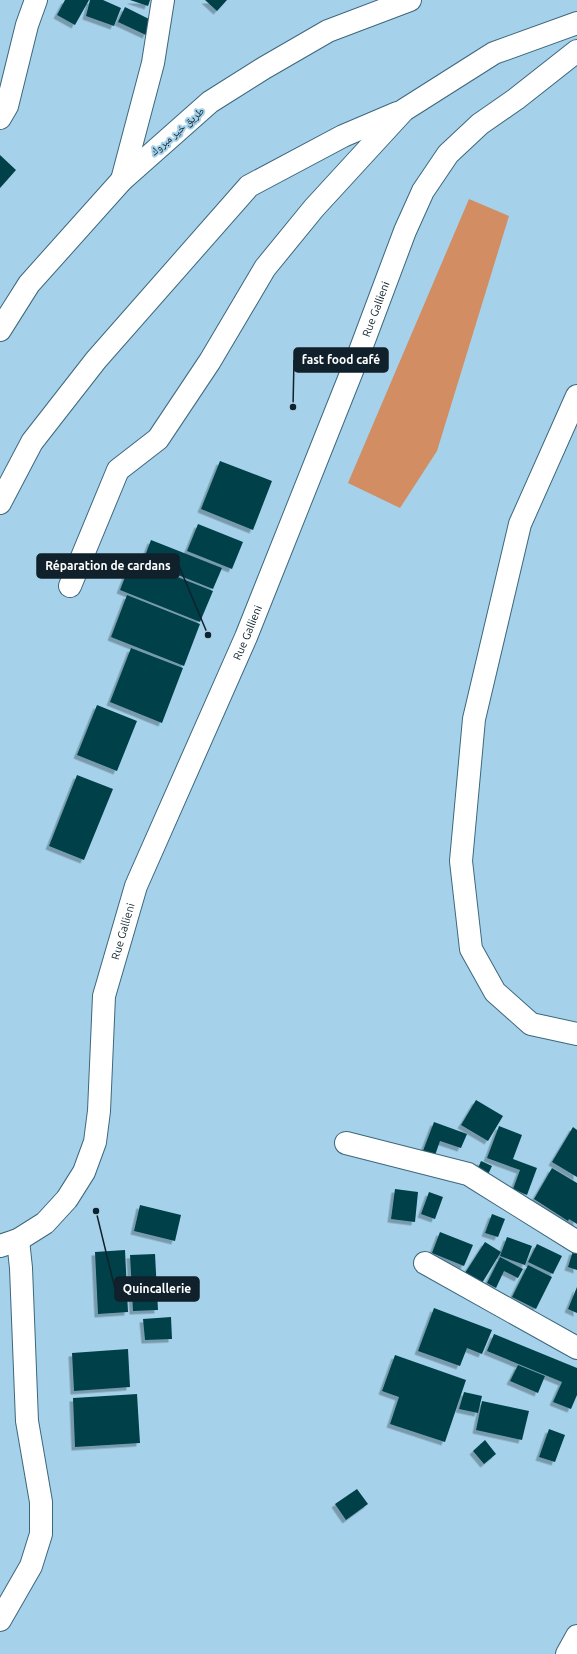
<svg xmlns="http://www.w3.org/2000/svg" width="577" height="1654" viewBox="0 0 577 1654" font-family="Ubuntu,'Noto Naskh Arabic',sans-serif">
	<defs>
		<filter id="shadow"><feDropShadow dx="-3.5" dy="3.5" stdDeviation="0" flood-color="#0004"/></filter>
	</defs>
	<rect width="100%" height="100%" fill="#a5d2ea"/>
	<!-- green -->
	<path fill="#d28d62" d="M 469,199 L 509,216 L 437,451 L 400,508 L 348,483 Z"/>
	<!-- building -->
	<path fill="#03404a" filter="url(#shadow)" d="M 65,0 L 89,0 L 75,25 L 57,15 Z
		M 90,0 L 103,0 L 121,8 L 114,26 L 86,16 Z
		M 130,0 L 150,0 L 148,6 Z
		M 205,0 L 227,0 L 217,11 Z
		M 125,7 L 153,21 L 146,35 L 118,22 Z
		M 0,155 L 16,170 L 0,188 Z
		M 220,461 L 272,481 L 253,530 L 201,509 Z
		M 198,524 L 243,542 L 232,569 L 187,551 Z
		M 151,540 L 222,568 L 213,589 L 143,561 Z
		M 132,559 L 213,591 L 200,622 L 120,590 Z
		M 127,595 L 200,624 L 184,666 L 111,637 Z
		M 131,648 L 183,668 L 162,723 L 110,702 Z
		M 97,705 L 137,721 L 117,771 L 77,755 Z
		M 77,775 L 113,789 L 84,860 L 49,846 Z
		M 476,1100 L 503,1116 L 488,1141 L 461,1125 Z
		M 434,1122 L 467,1134 L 461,1148 L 440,1141 L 433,1161 L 421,1156 Z
		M 499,1126 L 522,1135 L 513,1159 L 537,1168 L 527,1195 L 513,1189 L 520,1170 L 487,1158 Z
		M 573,1127 L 577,1130 L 577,1177 L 552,1162 Z
		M 481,1161 L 492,1166 L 484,1183 L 474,1178 Z
		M 552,1168 L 577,1183 L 577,1224 L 569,1219 L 568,1221 L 534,1199 Z
		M 395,1189 L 418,1192 L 415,1222 L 391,1219 Z
		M 429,1192 L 443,1197 L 435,1219 L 421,1214 Z
		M 140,1205 L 181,1215 L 175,1241 L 134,1231 Z
		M 492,1214 L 505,1219 L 498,1237 L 485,1233 Z
		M 440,1232 L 473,1245 L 464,1266 L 432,1253 Z
		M 507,1237 L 532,1246 L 525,1265 L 500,1256 Z
		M 485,1242 L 501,1252 L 482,1283 L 465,1273 Z
		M 537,1244 L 562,1256 L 553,1274 L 528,1262 Z
		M 125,1250 L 128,1312 L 98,1314 L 95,1252 Z
		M 573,1251 L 577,1252 L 577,1270 L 568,1267 Z
		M 155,1254 L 158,1310 L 133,1311 L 130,1255 Z
		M 500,1257 L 523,1269 L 518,1278 L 504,1271 L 496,1288 L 487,1283 Z
		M 528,1265 L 552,1277 L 536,1309 L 512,1297 Z
		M 577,1287 L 577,1313 L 568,1309 Z
		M 434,1308 L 492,1330 L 482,1354 L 467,1348 L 460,1366 L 418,1351 Z
		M 171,1317 L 172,1339 L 145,1340 L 143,1319 Z
		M 494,1334 L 577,1368 L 577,1395 L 571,1409 L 553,1402 L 562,1382 L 487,1351 Z
		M 128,1349 L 130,1387 L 74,1391 L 72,1353 Z
		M 395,1355 L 466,1380 L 445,1442 L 390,1424 L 399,1397 L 382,1391 Z
		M 518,1365 L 545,1376 L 538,1393 L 510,1381 Z
		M 464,1392 L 482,1396 L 478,1413 L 459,1409 Z
		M 137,1394 L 140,1443 L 75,1447 L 73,1398 Z
		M 482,1401 L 529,1411 L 522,1440 L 476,1430 Z
		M 549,1429 L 565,1435 L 555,1462 L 539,1457 Z
		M 485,1440 L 496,1454 L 484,1464 L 473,1451 Z
		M 357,1489 L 368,1504 L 346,1520 L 335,1504 Z"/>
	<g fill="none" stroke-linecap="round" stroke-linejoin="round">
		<!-- minor casing -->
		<g stroke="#3d677c" stroke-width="24">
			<g id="minor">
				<path d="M 0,118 L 7,106 L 27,25 L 36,0"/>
				<path d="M 122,180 L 153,63 L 163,0"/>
				<path d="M 0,330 L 29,284 L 122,180 L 210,102 L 264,68 L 328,31 L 410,0"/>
				<path d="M 577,396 L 520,524 L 474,719 L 461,861 L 471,949 L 495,992 L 531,1024 L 577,1034"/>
				<path d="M 0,503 L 32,442 L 96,360 L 249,186 L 343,136 L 397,113"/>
				<path d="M 70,586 L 118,470 L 158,439 L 210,361 L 265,268 L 314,208 L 404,110 L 494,53 L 577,23"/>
				<path d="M 346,1143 L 468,1174 L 577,1242"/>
				<path id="s1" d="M 0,1246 L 18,1240 L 45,1223 L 67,1199 L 84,1172 L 95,1142 L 99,1111 L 104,996 L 136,886 L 246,637 L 360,351 L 405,231 L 423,191 L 448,154 L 480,124 L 516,99 L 577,51"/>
				<path d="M 425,1263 L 577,1348"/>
				<path d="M 0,1620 L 31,1566 L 41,1534 L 41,1502 L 27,1421 L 21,1268 L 18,1240"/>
				<path d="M 567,1654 L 577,1636"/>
			</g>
		</g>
		<!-- minor -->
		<use href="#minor" stroke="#fff" stroke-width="22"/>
	</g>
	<g text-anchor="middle" stroke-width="4" stroke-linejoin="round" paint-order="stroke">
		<!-- street labels -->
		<g font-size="11" fill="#10212b" stroke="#a5d2ea">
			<text transform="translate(177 131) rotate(-41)" y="4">طريق خير مبروك</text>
			<text dy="4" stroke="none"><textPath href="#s1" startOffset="1033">Rue Gallieni</textPath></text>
			<text dy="4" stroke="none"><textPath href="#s1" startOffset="685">Rue Gallieni</textPath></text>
			<text dy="4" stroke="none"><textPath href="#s1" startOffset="361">Rue Gallieni</textPath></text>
		</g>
	</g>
	<!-- callouts -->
	<path fill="none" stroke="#10212b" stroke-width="1.5" d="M293 407L294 360M208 635L179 566M96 1211L115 1289"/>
	<g fill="#10212b" stroke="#a5d2ea" stroke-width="1.5">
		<circle cx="293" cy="407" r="4"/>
		<circle cx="208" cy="635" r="4"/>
		<circle cx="96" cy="1211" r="4"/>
	</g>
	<g fill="#10212b" stroke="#10212b" stroke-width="1.5">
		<rect x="294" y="348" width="94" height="24" rx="4"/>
		<rect x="37" y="554" width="142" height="24" rx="4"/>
		<rect x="115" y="1277" width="84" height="24" rx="4"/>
	</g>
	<g font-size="12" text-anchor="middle" font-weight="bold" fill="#fff">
		<text x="341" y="364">fast food café</text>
		<text x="108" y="570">Réparation de cardans</text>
		<text x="157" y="1293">Quincallerie</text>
	</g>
</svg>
